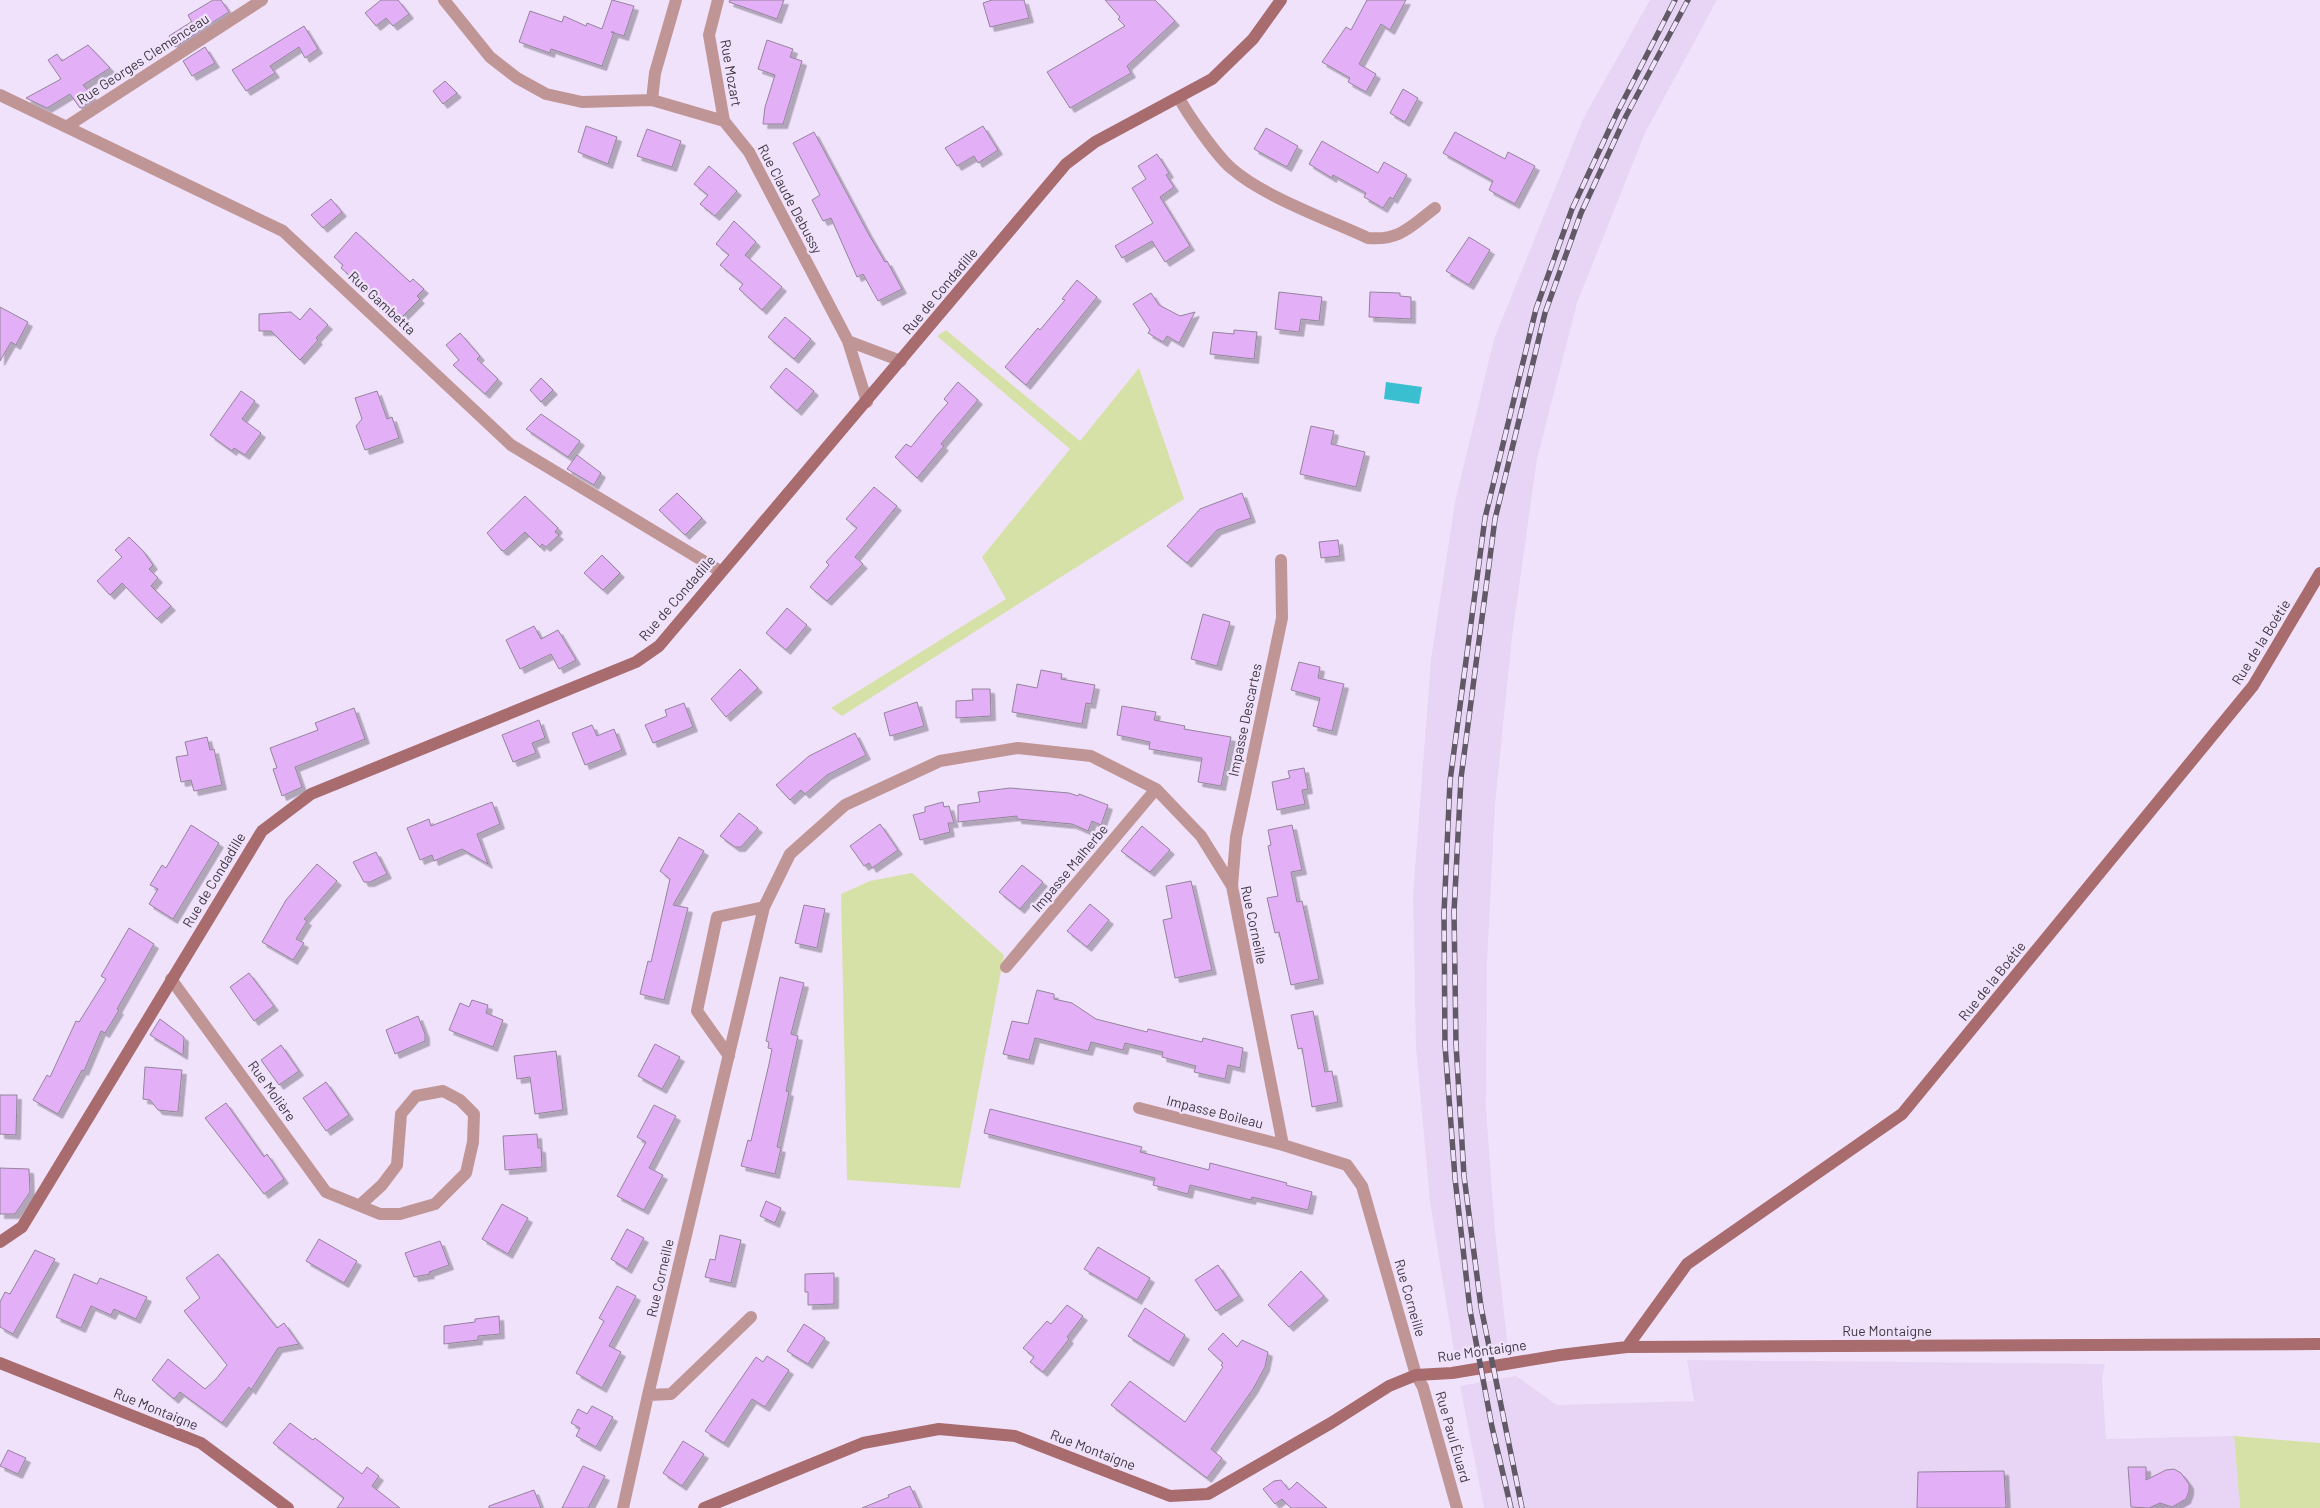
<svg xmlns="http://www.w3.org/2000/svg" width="2320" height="1508" viewBox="0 0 2320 1508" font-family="Barlow,sans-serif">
	<defs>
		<filter id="shadow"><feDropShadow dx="4.5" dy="4.5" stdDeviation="0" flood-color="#0004"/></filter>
	</defs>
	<rect width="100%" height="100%" fill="#f1e2fc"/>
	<!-- built -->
	<path fill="#e8d5f6" d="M 1650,0 L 1717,0 L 1645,133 L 1577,303 L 1537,459 L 1512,637 L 1495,805 L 1487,963 L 1486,1108 L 1495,1231 L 1508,1348 L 1455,1357 L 1430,1202 L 1416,1047 L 1413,895 L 1431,659 L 1455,502 L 1494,339 L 1584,117 Z
		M 1687,1360 L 2105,1364 L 2102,1378 L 2106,1439 L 2234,1436 L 2240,1508 L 1484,1508 L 1460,1386 L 1516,1376 L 1557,1405 L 1694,1401 Z"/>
	<!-- green -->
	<path fill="#d6e1a8" d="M 946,330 L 1080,441 L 1139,368 L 1184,499 L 842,716 L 831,708 L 1006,599 L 982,557 L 1070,449 L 937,336 Z
		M 912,873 L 1004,955 L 960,1188 L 847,1180 L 841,894 L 870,881 Z
		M 2234,1436 L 2320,1443 L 2320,1508 L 2240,1508 Z"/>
	<!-- water -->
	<path fill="#39bfd0" d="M 1386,382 L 1422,387 L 1419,404 L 1384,399 Z"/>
	<!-- building -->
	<path fill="#e3aff7" stroke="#94849b" filter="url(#shadow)" d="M 213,0 L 221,0 L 229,12 L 197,32 L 188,15 Z
		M 381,0 L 398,0 L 409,14 L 393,26 L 386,18 L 376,26 L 365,13 Z
		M 612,0 L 634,6 L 624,36 L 611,32 L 614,32 L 602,66 L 551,49 L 550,53 L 519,42 L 530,11 L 562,22 L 564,16 L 586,26 L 587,23 L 602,29 Z
		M 730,0 L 784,0 L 777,19 L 729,2 Z
		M 992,0 L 1024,0 L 1029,18 L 990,27 L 983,3 Z
		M 1105,0 L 1155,0 L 1175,21 L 1127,66 L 1131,73 L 1070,108 L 1047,72 L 1125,26 L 1118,19 L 1120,17 Z
		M 1367,0 L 1406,0 L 1390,30 L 1381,24 L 1359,64 L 1376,74 L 1366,92 L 1348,82 L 1350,78 L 1322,62 L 1346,27 L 1351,30 Z
		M 191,22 L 197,33 L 175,47 L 169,36 Z
		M 304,26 L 318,49 L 305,58 L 299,47 L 270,66 L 275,73 L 246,91 L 232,70 Z
		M 767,40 L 793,49 L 790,57 L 802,61 L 783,124 L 763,124 L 765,107 L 775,75 L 758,69 Z
		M 88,45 L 110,68 L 83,85 L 95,99 L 80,108 L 70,94 L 47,108 L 26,98 L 61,79 L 48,60 L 57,54 L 62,61 Z
		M 205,47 L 215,63 L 192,76 L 183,61 Z
		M 445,81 L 457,93 L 443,104 L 433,91 Z
		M 1403,89 L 1418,98 L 1405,122 L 1390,113 Z
		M 586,126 L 617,137 L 608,164 L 578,152 Z
		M 983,126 L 998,150 L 978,163 L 974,156 L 957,166 L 945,148 Z
		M 1266,128 L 1298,146 L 1287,167 L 1254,149 Z
		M 647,129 L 681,141 L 672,167 L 637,156 Z
		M 814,132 L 868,233 L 885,262 L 887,261 L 902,289 L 878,301 L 863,274 L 857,277 L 831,218 L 823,221 L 812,200 L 820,195 L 793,143 Z
		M 1455,132 L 1505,159 L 1508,152 L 1535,166 L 1515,204 L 1489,190 L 1493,181 L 1443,153 Z
		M 1322,141 L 1378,173 L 1384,162 L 1407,175 L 1393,199 L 1390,197 L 1383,208 L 1364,197 L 1366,193 L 1333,175 L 1332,178 L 1309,164 Z
		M 1157,154 L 1169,173 L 1166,175 L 1174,187 L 1160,197 L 1190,246 L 1165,262 L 1152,241 L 1122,258 L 1115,246 L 1153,223 L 1132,188 L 1146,179 L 1138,166 Z
		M 709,166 L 737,191 L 715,216 L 700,204 L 708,195 L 694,184 Z
		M 331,199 L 342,212 L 323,228 L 311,215 Z
		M 734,221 L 756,242 L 745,255 L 782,287 L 762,310 L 739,289 L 743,284 L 720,265 L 729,255 L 716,244 Z
		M 356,232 L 410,282 L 413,279 L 424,289 L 417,296 L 420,299 L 401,318 L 373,292 L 370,294 L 341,268 L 343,265 L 334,257 Z
		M 1469,237 L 1490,250 L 1469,285 L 1446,271 Z
		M 1077,280 L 1097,297 L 1026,385 L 1005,367 L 1038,328 L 1040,330 L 1065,300 L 1062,299 Z
		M 1279,292 L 1322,297 L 1319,321 L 1301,319 L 1299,332 L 1275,329 Z
		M 1370,292 L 1400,293 L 1400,296 L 1411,297 L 1411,319 L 1369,317 Z
		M 1151,293 L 1159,305 L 1180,316 L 1195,312 L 1179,343 L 1167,336 L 1163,342 L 1148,333 L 1150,330 L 1133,304 Z
		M 0,307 L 28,322 L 16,345 L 11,342 L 0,361 Z
		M 310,308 L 328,325 L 316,338 L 318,340 L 300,360 L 271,331 L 259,331 L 259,314 L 291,312 L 300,320 Z
		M 785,317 L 811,339 L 794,359 L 768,337 Z
		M 1234,330 L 1257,332 L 1254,359 L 1210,354 L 1213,332 L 1234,334 Z
		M 460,333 L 480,356 L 477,359 L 498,379 L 485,394 L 453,365 L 459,360 L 446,345 Z
		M 786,368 L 814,391 L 797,411 L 770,387 Z
		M 541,378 L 553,390 L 541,402 L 530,390 Z
		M 958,382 L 978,400 L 941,444 L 944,446 L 917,478 L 895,457 L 906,444 L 911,447 L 938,414 L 948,403 L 944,399 Z
		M 241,391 L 255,401 L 242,419 L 261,433 L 245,455 L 234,448 L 232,451 L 210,435 Z
		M 377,391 L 387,419 L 392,417 L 399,438 L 365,450 L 356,426 L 362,419 L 355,398 Z
		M 541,414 L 580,441 L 568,457 L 526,429 Z
		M 1311,426 L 1334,431 L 1331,444 L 1365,452 L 1356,487 L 1300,474 Z
		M 577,455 L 601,473 L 594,485 L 567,469 Z
		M 874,487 L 897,506 L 855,557 L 863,564 L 827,601 L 810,587 L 829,565 L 826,562 L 857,528 L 846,519 Z
		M 677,493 L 702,518 L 685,535 L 659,510 Z
		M 1242,493 L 1251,518 L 1217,530 L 1187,563 L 1167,546 L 1200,509 Z
		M 525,496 L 558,528 L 555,532 L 559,535 L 546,547 L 542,544 L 540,547 L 525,532 L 504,551 L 501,550 L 487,533 Z
		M 129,537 L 143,551 L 153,565 L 149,569 L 158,578 L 151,586 L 171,606 L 157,619 L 122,583 L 110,595 L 97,581 L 122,557 L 115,550 Z
		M 1338,540 L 1340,556 L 1321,558 L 1319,542 Z
		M 602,555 L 620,573 L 603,590 L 584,573 Z
		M 787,608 L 807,625 L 786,650 L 766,633 Z
		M 1203,614 L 1230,622 L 1217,666 L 1191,659 Z
		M 534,626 L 541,639 L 558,630 L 576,660 L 559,669 L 551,654 L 520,669 L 506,640 Z
		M 1299,662 L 1320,667 L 1318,678 L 1344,684 L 1332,731 L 1313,726 L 1320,698 L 1291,690 Z
		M 740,669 L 758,688 L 726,717 L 711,699 Z
		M 1041,670 L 1062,674 L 1061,679 L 1095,685 L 1091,704 L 1086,703 L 1082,724 L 1012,712 L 1017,684 L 1037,688 Z
		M 972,689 L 990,689 L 991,716 L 956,718 L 956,701 L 973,700 Z
		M 917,702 L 924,726 L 890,736 L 884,713 Z
		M 684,703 L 693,727 L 653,743 L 645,725 L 667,716 L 665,710 Z
		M 1122,706 L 1156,712 L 1154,720 L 1185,726 L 1184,729 L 1231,737 L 1221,786 L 1198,782 L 1202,758 L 1149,749 L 1150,742 L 1117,735 Z
		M 354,708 L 365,739 L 295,767 L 302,787 L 282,796 L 273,769 L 277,768 L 270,748 L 318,730 L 315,723 Z
		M 539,720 L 545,738 L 532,743 L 536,753 L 513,762 L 502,735 Z
		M 592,725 L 597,736 L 614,729 L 622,750 L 585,765 L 572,733 Z
		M 855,733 L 866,755 L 827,775 L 805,794 L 801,790 L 790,800 L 776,785 L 809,756 Z
		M 207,737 L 210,750 L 214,749 L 222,785 L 194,791 L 191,780 L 181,782 L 176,757 L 188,755 L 185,742 Z
		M 1304,768 L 1308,789 L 1302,790 L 1305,804 L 1277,810 L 1272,782 L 1290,778 L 1288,771 Z
		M 1010,788 L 1069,793 L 1078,796 L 1079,794 L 1108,805 L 1101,825 L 1092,821 L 1088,831 L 1072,824 L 1017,819 L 1017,816 L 958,822 L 958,805 L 980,802 L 978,792 Z
		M 492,802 L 500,824 L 477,834 L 488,864 L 462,849 L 434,861 L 432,855 L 420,860 L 407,828 L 429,819 L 431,826 Z
		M 943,802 L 944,807 L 949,806 L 954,823 L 948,823 L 950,832 L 920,840 L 913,815 L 925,812 L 925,807 Z
		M 739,813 L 758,828 L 741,847 L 735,847 L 720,836 Z
		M 880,824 L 898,850 L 872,868 L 869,863 L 864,866 L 850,846 Z
		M 191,825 L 219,843 L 173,919 L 149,904 L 158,889 L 150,885 L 162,865 L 166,868 Z
		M 1292,825 L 1302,870 L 1291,872 L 1297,902 L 1302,901 L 1319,979 L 1291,985 L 1279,932 L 1275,933 L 1267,898 L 1278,896 L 1268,846 L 1271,845 L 1268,830 Z
		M 1142,826 L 1170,850 L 1150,872 L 1121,851 Z
		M 679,837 L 704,851 L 673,905 L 688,908 L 664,1000 L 640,994 L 648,961 L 651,962 L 670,879 L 660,871 Z
		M 376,852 L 387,874 L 370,882 L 364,882 L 353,862 Z
		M 317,864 L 337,881 L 304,919 L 307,921 L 296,939 L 304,943 L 293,960 L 262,942 L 286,900 Z
		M 1022,865 L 1043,882 L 1020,909 L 999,892 Z
		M 1191,881 L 1212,970 L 1175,978 L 1163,920 L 1172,918 L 1166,886 Z
		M 1090,904 L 1109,920 L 1087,947 L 1067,931 Z
		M 804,905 L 825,909 L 817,948 L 795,943 Z
		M 129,928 L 154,944 L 117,1009 L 119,1010 L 105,1033 L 101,1031 L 84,1071 L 82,1070 L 58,1114 L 33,1100 L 47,1075 L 50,1077 L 76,1021 L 79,1022 L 106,979 L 101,976 Z
		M 249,973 L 274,1006 L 254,1021 L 230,987 Z
		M 780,977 L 804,983 L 791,1034 L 798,1036 L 786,1091 L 789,1092 L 777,1147 L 781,1148 L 775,1174 L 741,1166 L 748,1140 L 751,1141 L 769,1064 L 772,1049 L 768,1048 L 769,1042 L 766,1041 Z
		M 1037,990 L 1054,994 L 1054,999 L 1072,1003 L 1096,1019 L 1147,1032 L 1148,1029 L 1202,1042 L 1203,1038 L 1243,1048 L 1240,1068 L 1228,1065 L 1225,1079 L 1194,1072 L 1196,1066 L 1162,1057 L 1163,1052 L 1125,1043 L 1123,1050 L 1091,1042 L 1088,1051 L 1035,1038 L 1029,1060 L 1003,1054 L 1012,1021 L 1028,1024 Z
		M 472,1000 L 488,1005 L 486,1013 L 503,1020 L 493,1047 L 449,1030 L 460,1003 L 469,1007 Z
		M 1313,1011 L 1325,1072 L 1332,1071 L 1338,1102 L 1312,1107 L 1302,1048 L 1298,1049 L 1291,1015 Z
		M 418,1016 L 425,1034 L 425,1041 L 395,1054 L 386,1030 Z
		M 160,1019 L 184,1037 L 183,1055 L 150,1035 Z
		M 655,1044 L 680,1057 L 662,1089 L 638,1076 Z
		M 281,1045 L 299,1071 L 279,1085 L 261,1060 Z
		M 556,1051 L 563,1110 L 535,1114 L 530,1077 L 517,1079 L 514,1056 Z
		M 145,1067 L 182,1070 L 178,1112 L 158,1110 L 150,1100 L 143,1099 Z
		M 326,1082 L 349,1115 L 326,1131 L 303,1098 Z
		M 0,1095 L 17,1095 L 16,1135 L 0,1134 Z
		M 226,1103 L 264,1157 L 267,1154 L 284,1179 L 264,1194 L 205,1118 Z
		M 654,1105 L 676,1116 L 649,1168 L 663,1175 L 644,1210 L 617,1196 L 646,1142 L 637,1137 Z
		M 990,1109 L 1142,1147 L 1140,1152 L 1209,1170 L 1210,1163 L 1287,1183 L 1286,1185 L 1312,1192 L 1308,1210 L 1252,1197 L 1251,1200 L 1190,1185 L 1188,1194 L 1153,1185 L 1155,1178 L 984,1133 Z
		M 537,1134 L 538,1148 L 541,1148 L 542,1167 L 505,1170 L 503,1136 Z
		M 0,1168 L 29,1169 L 30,1192 L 15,1214 L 0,1214 Z
		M 766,1201 L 781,1208 L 775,1223 L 760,1216 Z
		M 502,1204 L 528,1218 L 508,1254 L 482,1239 Z
		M 627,1229 L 644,1238 L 627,1269 L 611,1259 Z
		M 720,1235 L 741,1240 L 731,1283 L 705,1277 L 710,1259 L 715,1260 Z
		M 319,1239 L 357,1261 L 344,1283 L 306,1261 Z
		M 440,1241 L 449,1265 L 429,1272 L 430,1274 L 414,1277 L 405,1253 Z
		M 1098,1247 L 1150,1278 L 1137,1300 L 1084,1269 Z
		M 35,1250 L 55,1259 L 13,1334 L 0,1327 L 0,1302 L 5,1292 L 10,1294 Z
		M 218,1254 L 277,1328 L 284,1323 L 299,1344 L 278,1348 L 251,1390 L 249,1387 L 222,1423 L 180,1392 L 174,1399 L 152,1380 L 168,1359 L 205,1389 L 216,1379 L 227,1365 L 184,1311 L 200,1298 L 186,1278 Z
		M 1218,1265 L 1239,1296 L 1216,1311 L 1195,1280 Z
		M 1301,1271 L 1324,1296 L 1289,1327 L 1268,1305 Z
		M 834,1273 L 834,1304 L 808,1305 L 808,1292 L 805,1292 L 805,1274 Z
		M 74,1274 L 97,1284 L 100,1278 L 147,1297 L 136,1319 L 114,1309 L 111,1315 L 91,1306 L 81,1328 L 56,1317 Z
		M 617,1286 L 636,1296 L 609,1346 L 621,1352 L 602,1388 L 576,1373 L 604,1321 L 599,1318 Z
		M 1067,1305 L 1083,1316 L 1067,1337 L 1069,1339 L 1043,1372 L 1030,1362 L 1034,1357 L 1023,1348 L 1047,1321 L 1051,1324 Z
		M 1145,1308 L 1185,1335 L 1169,1362 L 1128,1336 Z
		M 499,1316 L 500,1334 L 478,1336 L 478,1340 L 444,1344 L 444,1326 L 475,1322 L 475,1319 Z
		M 804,1324 L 825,1338 L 808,1364 L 787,1351 Z
		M 1223,1333 L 1237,1347 L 1242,1340 L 1268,1352 L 1265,1367 L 1253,1389 L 1211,1449 L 1222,1458 L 1207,1478 L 1111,1405 L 1130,1381 L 1185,1422 L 1223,1367 L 1221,1365 L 1223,1363 L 1208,1349 Z
		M 767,1356 L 789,1370 L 765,1407 L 752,1399 L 724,1443 L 705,1431 L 756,1357 L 763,1362 Z
		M 592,1406 L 613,1417 L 596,1447 L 576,1436 L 580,1428 L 571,1423 L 578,1409 L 587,1414 Z
		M 290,1423 L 313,1440 L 315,1438 L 362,1474 L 367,1467 L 379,1476 L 372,1486 L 400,1508 L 337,1508 L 344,1498 L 273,1443 Z
		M 683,1441 L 704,1454 L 682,1486 L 663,1473 Z
		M 8,1450 L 26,1458 L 18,1474 L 0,1466 Z
		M 583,1466 L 605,1476 L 588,1508 L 562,1508 Z
		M 2128,1467 L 2146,1467 L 2146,1480 L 2166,1470 L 2174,1469 L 2181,1473 L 2189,1484 L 2189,1491 L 2186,1499 L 2172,1507 L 2160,1503 L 2149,1508 L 2131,1507 Z
		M 2004,1471 L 2006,1508 L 1917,1508 L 1918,1472 Z
		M 1281,1480 L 1289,1490 L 1297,1482 L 1327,1508 L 1291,1508 L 1282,1499 L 1275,1504 L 1263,1489 L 1274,1481 Z
		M 910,1486 L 920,1508 L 862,1508 L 889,1497 L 888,1495 Z
		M 534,1490 L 541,1508 L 489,1508 L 489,1506 Z"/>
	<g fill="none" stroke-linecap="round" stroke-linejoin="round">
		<!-- street -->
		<path stroke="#c09596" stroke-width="12" d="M 444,0 L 490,57 L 517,78 L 546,94 L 582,102 L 652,100 L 724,121 L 749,152 L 848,341
			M 718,0 L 709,35 L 724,121
			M 0,95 L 283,231 L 511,445 L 720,571
			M 1179,98 C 1188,115 1217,156 1231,168 C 1264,197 1327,219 1368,238 C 1400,241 1411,226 1435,208
			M 652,100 L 655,73 L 676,0
			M 66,127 L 262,0
			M 867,402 L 848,341 L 901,361
			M 1232,886 L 1236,837 L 1282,618 L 1281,560
			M 1006,967 L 1156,789
			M 171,979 L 326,1192 L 380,1214 L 400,1214 L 435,1204 L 466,1173 L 473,1142 L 474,1114 L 460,1100 L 443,1091 L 416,1096 L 401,1114 L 397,1165 L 382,1185 L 360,1205
			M 729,1056 L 697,1011 L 717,917 L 764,907
			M 1139,1108 L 1283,1145
			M 648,1395 L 671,1394 L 751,1317
			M 623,1508 L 648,1395 L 764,907 L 790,854 L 845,805 L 940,761 L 1018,748 L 1091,756 L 1156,789 L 1201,836 L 1232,886 L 1283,1145 L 1347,1165 L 1362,1186 L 1416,1375 L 1423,1387 L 1457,1508"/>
		<!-- secondary -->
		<path stroke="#a86c6e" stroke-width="12" d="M 0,1242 L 22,1227 L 262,831 L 311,794 L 636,662 L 659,646 L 1066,164 L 1095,142 L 1212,79 L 1253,39 L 1281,0
			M 1627,1347 L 1687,1264 L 1902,1114 L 2253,686 L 2320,573
			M 0,1363 L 201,1443 L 288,1508
			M 704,1508 L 863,1443 L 939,1429 L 1015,1436 L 1170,1496 L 1208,1494 L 1331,1423 L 1389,1386 L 1416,1375 L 1452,1373 L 1560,1355 L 1627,1347 L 2320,1344"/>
		<!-- rail casing -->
		<g stroke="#615966" stroke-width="5.5">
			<path id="rail" d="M 1511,1508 L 1492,1427 L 1470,1310 L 1455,1178 L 1445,1045 L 1444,913 L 1450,781 L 1485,518 L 1536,309 L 1572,209 L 1617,113 L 1675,0
				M 1522,1508 L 1481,1307 L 1464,1176 L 1456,1044 L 1454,912 L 1461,778 L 1495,519 L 1545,313 L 1581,213 L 1626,116 L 1688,0"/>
		</g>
		<!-- rail -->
		<use href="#rail" stroke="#f1e2fc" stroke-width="4" stroke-dasharray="11" stroke-linecap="butt"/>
	</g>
	<g text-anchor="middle" stroke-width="4.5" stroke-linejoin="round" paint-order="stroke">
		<!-- street labels -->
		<g font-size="14" fill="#3e3842" stroke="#f1e2fc">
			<text transform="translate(143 59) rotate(-33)" y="5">Rue Georges Clemenceau</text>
			<text transform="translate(731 73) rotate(80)" y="5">Rue Mozart</text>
			<text transform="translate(790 199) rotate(62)" y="5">Rue Claude Debussy</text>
			<text transform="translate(940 291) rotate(-50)" y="5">Rue de Condadille</text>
			<text transform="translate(382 303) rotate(43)" y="5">Rue Gambetta</text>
			<text transform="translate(677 598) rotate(-49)" y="5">Rue de Condadille</text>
			<text transform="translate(2261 642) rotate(-58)" y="5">Rue de la Boétie</text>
			<text transform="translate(1245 720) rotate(-78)" y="5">Impasse Descartes</text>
			<text transform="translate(1070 868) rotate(-50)" y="5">Impasse Malherbe</text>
			<text transform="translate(214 880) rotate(-59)" y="5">Rue de Condadille</text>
			<text transform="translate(1254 925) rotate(78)" y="5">Rue Corneille</text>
			<text transform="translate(1992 981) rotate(-51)" y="5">Rue de la Boétie</text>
			<text transform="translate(272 1091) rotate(54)" y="5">Rue Molière</text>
			<text transform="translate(1215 1112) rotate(14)" y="5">Impasse Boileau</text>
			<text transform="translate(660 1278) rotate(-77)" y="5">Rue Corneille</text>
			<text transform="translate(1410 1298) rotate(74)" y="5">Rue Corneille</text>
			<text x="1887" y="1336">Rue Montaigne</text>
			<text transform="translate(1482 1351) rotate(-8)" y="5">Rue Montaigne</text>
			<text transform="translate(156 1409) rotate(22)" y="5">Rue Montaigne</text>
			<text transform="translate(1453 1437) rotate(74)" y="5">Rue Paul Éluard</text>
			<text transform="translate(1093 1450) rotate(21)" y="5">Rue Montaigne</text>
		</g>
	</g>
</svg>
